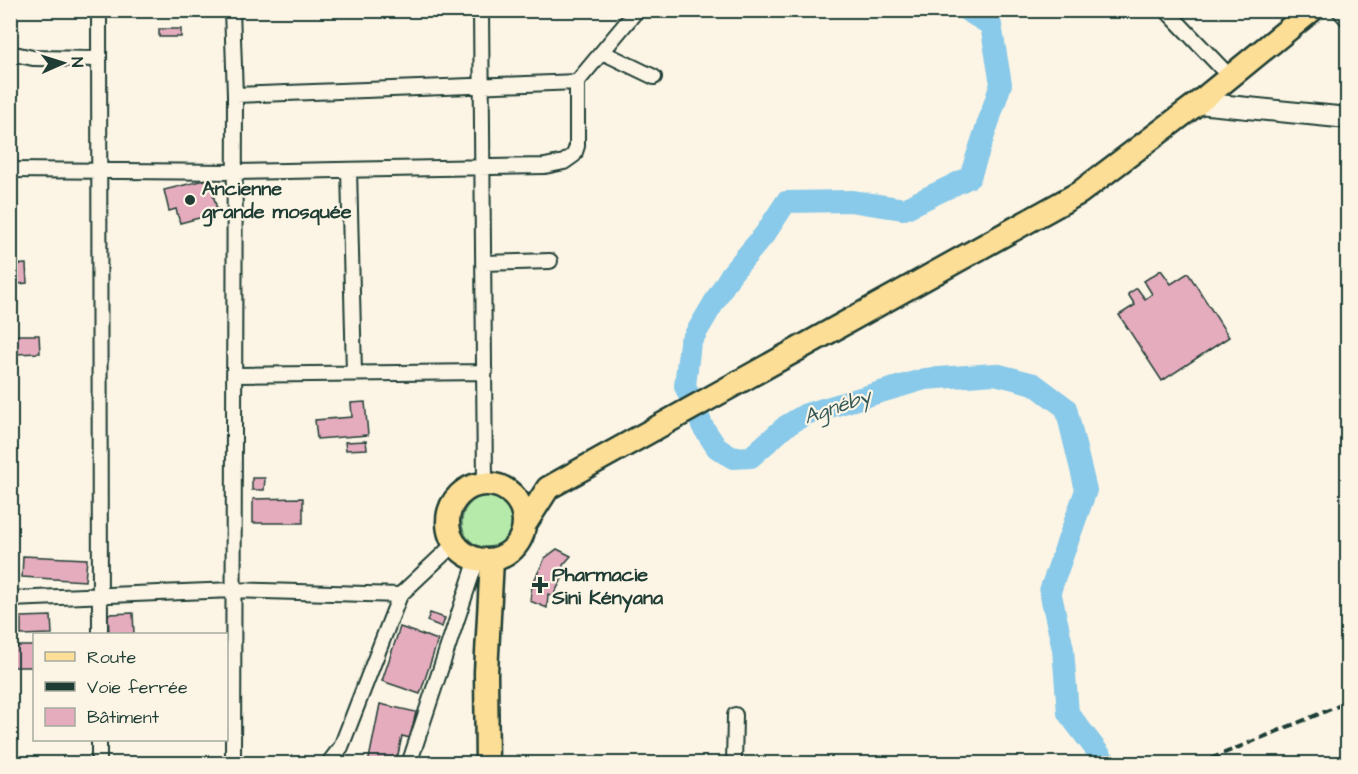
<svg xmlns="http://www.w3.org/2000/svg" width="1358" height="774" viewBox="0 0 1358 774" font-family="'Architects Daughter',sans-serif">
	<rect width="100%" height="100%" fill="#fcf5e5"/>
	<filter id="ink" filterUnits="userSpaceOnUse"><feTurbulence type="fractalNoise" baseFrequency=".0167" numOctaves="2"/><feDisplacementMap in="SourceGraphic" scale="12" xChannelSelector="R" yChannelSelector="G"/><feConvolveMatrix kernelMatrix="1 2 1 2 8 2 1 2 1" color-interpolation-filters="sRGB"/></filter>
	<g filter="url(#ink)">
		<!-- green -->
		<path fill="#b5eaab" stroke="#6a9470" stroke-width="1.5" d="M462 522a26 26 0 1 1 52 0a26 26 0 1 1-52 0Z"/>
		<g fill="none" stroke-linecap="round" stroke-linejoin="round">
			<!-- river -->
			<path stroke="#89c9e9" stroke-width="22" d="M 966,10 L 991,25 L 1001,84 L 970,177 L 904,209 L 851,201 L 786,202 L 765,234 L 731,274 L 690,343 L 685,386 L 703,427 L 717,448 L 733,458 L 751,457 L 786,426 L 806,414 L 925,379 L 995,374 L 1034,384 L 1066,408 L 1086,490 L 1050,591 L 1063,649 L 1068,713 L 1107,764"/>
		</g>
		<!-- building -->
		<path fill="#e5acbe" stroke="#1f3d34" stroke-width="1.5" d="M 159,29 L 181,29 L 181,37 L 159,37 Z
			M 209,179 L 218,213 L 180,223 L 176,209 L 169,211 L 164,190 Z
			M 26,264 L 27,283 L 10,285 L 10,265 Z
			M 1161,270 L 1171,284 L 1188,273 L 1229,337 L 1162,381 L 1119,315 L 1135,305 L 1128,294 L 1137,288 L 1145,299 L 1152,294 L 1144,281 Z
			M 14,335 L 39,335 L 40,353 L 14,354 Z
			M 365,402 L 368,435 L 317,439 L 315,420 L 352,417 L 351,403 Z
			M 366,441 L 367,449 L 346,450 L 345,442 Z
			M 252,478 L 265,478 L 264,490 L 252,490 Z
			M 303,498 L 303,523 L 253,523 L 253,499 Z
			M 10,541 L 12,541 L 12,567 L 10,567 Z
			M 557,549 L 571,556 L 563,565 L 563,577 L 553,596 L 548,594 L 547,608 L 530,601 L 532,585 L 545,558 Z
			M 23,556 L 87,559 L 85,581 L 22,577 Z
			M 133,613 L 134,634 L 109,634 L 108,614 Z
			M 430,613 L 445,618 L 442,627 L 427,621 Z
			M 51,616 L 52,634 L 21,635 L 21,617 Z
			M 400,627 L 438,640 L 420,694 L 382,681 Z
			M 10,646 L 34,646 L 34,667 L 10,667 Z
			M 380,704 L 416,712 L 410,738 L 402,736 L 396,764 L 368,764 Z"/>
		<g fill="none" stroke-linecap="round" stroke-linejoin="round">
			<!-- street casing -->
			<g stroke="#1f3d34" stroke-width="18">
				<path id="street" d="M 99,10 L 100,634
					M 232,10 L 235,95 L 233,764
					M 481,10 L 485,483
					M 1166,10 L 1230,77
					M 1339,10 L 1348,20
					M 602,52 L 654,77
					M 10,53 L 33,58 L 99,59
					M 235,95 L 577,82
					M 10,170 L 235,172 L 545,166 L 564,162 L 574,155 L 577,146 L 577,82 L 637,10
					M 349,170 L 354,373
					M 484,263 L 550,261
					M 234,375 L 485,372
					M 10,599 L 233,590 L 400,595
					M 99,764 L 99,740
					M 328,764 L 341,747 L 400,595 L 455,543
					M 409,764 L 477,559
					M 734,764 L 735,715"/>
			</g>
			<!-- secondary casing -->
			<g stroke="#1f3d34" stroke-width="24">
				<path id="secondary" d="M 1198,103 L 1348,118"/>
			</g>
			<!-- primary casing -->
			<g stroke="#1f3d34" stroke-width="27">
				<path id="primary" d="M448 522a38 38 0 1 1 76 0a38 38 0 1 1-76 0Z
					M 525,524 L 548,488 L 1079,193 L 1198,103 L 1312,10
					M 487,764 L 486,672 L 492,560"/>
			</g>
			<!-- street -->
			<use href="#street" stroke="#fcf5e5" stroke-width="14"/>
			<!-- secondary -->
			<use href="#secondary" stroke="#fcf5e5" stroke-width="20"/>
			<!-- primary -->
			<use href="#primary" stroke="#fcde96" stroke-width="22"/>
			<!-- rail -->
			<path stroke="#1f3d34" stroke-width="4" stroke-dasharray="9 4.5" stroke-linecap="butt" d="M 1198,764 L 1348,702"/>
		</g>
	</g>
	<!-- markers -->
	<g fill="#1f3d34" stroke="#fcf5e5" stroke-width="2">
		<circle cx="190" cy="200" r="6"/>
		<path d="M537 576h6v6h6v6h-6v6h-6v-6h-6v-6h6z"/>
	</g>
	<g text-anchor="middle" stroke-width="4.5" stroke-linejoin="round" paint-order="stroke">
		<!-- poi labels -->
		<g font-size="20" font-weight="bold" fill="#1f3d34" stroke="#fcf5e5" text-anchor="start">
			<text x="202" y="195">Ancienne<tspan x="202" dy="23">grande mosquée</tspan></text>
			<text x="552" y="581">Pharmacie<tspan x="552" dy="23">Sini Kényana</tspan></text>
		</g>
		<!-- water labels -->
		<g font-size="21" font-style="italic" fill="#345958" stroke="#fcf5e5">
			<text transform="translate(837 406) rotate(-19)" y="7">Agnéby</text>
		</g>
	</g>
	<!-- margin -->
	<rect width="1358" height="774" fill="none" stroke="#fcf5e5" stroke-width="36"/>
	<rect x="18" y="18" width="1322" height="738" fill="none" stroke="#1f3d34" stroke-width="2" filter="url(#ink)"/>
	<!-- legend -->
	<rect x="33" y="633" width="195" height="108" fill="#fcf5e5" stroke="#a4ab9e" stroke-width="1.5"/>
	<rect x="45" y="652" width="30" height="9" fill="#fcde96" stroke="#a4ab9e" stroke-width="1.5"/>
	<text x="87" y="663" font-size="18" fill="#1f3d34">Route</text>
	<rect x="45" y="682" width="30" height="9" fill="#1f3d34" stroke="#a4ab9e" stroke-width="1.5"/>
	<text x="87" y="693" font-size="18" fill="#1f3d34">Voie ferrée</text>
	<rect x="45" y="708" width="30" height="18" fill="#e5acbe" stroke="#a4ab9e" stroke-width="1.5"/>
	<text x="87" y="723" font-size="18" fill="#1f3d34">Bâtiment</text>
	<!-- north arrow -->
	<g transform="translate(63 63) rotate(87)" stroke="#fcf5e5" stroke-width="4.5" paint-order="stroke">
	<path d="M0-4.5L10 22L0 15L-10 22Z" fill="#1f3d34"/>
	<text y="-9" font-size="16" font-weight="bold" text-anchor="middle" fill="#1f3d34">N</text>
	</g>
</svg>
